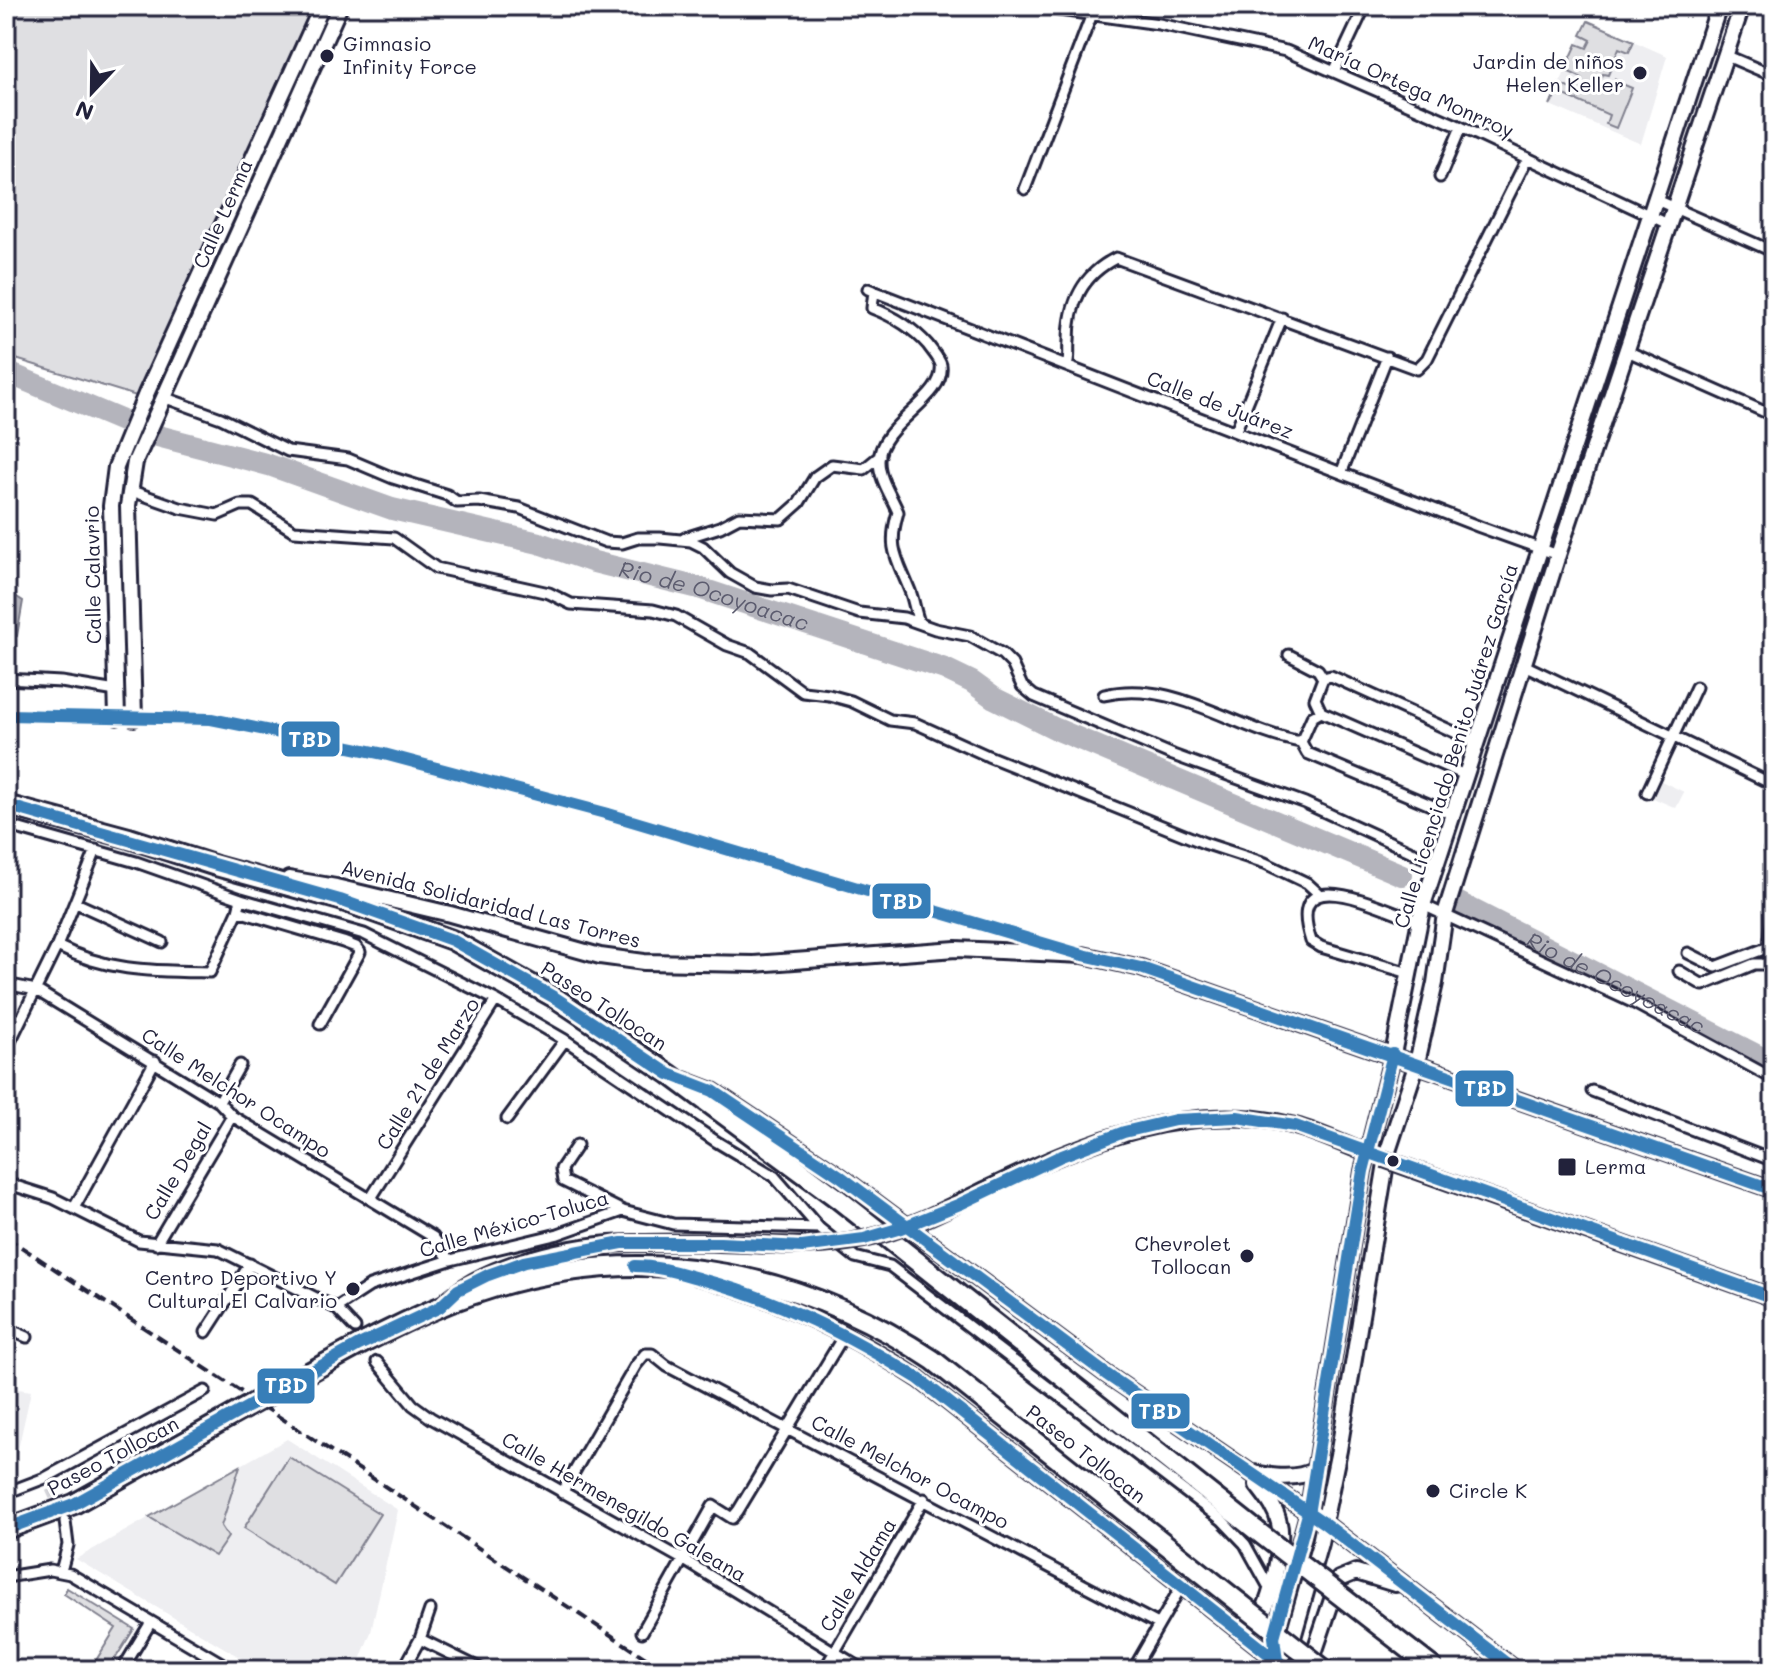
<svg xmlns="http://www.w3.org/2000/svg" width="1780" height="1676" viewBox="0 0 1780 1676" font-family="Mali,sans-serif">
	<rect width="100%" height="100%" fill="#fff"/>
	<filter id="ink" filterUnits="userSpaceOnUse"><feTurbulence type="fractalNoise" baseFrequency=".0125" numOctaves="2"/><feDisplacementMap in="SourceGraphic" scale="16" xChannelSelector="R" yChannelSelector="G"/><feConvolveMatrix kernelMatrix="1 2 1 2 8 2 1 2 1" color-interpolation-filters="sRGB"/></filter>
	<g filter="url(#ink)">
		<!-- built -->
		<path fill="#eeeef1" d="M 1588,21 L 1667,56 L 1641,144 L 1550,105 Z
			M 1659,780 L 1684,792 L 1676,808 L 1651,797 Z
			M 6,1387 L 31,1391 L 10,1486 L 6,1487 Z
			M 287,1439 L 398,1510 L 371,1632 L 356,1670 L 261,1670 L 76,1559 Z"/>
		<!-- green -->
		<path fill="#dfdfe2" stroke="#80808e" stroke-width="2" d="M 6,6 L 320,6 L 267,108 L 156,402 L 6,356 Z
			M 1588,21 L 1634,41 L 1629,52 L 1619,48 L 1608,75 L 1603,74 L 1599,85 L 1611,90 L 1615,79 L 1617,82 L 1632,88 L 1616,128 L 1606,124 L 1609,115 L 1558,92 L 1550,105 L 1559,84 L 1576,91 L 1582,78 L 1565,70 L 1577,44 L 1587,48 L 1591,40 L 1581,35 Z
			M 289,1457 L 380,1514 L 335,1585 L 244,1528 Z
			M 240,1466 L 221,1526 L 228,1537 L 215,1556 L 149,1517 Z
			M 67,1588 L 134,1629 L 108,1670 L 90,1670 L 116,1628 L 64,1594 Z"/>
		<!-- water -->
		<path fill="#b4b4bc" stroke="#7a7a88" stroke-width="2" d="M 6,590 L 23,601 L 17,636 L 6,633 Z"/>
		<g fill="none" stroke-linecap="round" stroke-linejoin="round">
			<!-- river -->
			<g stroke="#b4b4bc" stroke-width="22">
				<path id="s1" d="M 6,372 L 158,436 L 269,465 L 392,509 L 539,543 L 594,562 L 699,588 L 945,669 L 972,682 L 994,698 L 1056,729 L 1402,875"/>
				<path id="s2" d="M 1457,902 L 1774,1064"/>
			</g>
			<!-- street-tunnel -->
			<path stroke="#d3d3d8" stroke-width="9" stroke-dasharray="9 4.5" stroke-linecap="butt" d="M 50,1489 L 60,1511"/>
			<!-- street casing -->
			<g stroke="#22223b" stroke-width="15">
				<path id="street" d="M 1031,6 L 1159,24 L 1286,51 L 1461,127 L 1670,225
					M 1769,6 L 1774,8
					M 1727,56 L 1774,76
					M 1334,72 L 1365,6
					M 1440,177 L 1461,127
					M 1025,189 L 1092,14
					M 1654,199 L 1774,252
					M 868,289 L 1480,527 L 1558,555
					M 874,291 L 872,308 C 893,316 913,328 928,345 C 932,351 939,358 941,365 C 946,399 879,423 879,461 C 879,479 892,497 898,512 C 887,549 897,558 910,591 C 914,601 915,612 919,622
					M 1627,351 L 1774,416
					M 1067,366 C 1070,357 1068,350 1069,341 C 1069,303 1082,275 1116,258 L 1417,369 L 1427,359 L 1527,159
					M 163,397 L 221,418 L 288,451 L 348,459 L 393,478 L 447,495 L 457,502 L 479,501 L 519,508 L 606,542 L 622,543 L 638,538 L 660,538 L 691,541 L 703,547 L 730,573 L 755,587 L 772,590 L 788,589 L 859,613 L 904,618 L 935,629 L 970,636 L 1002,654 L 1012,664 L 1022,686 L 1034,696 L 1173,755 L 1305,803 L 1436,863
					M 1236,430 L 1282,318
					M 1342,471 L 1387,357
					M 129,490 L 180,508 L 217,515 L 240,505 L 252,505 L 294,531 L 394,538 L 436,568 L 549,593 L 571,604 L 653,610 L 676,616 L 727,645 L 750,653 L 803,692 L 829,695 L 851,701 L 890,720 L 915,723 L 988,756 L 1204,843 L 1265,863 L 1307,883 L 1319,894
					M 685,538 L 720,527 L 739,517 L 781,519 L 799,503 L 815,477 L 832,465 L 864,469 L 880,456
					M 1289,655 L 1318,670 L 1323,678
					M 1524,665 L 1774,785
					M 6,679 L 61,682 L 116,691
					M 1104,695 C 1174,678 1234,730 1301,742
					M 1321,712 L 1315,699 L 1323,678 L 1331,676 L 1476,742
					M 6,715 L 211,719 L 384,754 L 605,813 L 1068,950
					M 1647,793 L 1696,687
					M 1452,814 L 1307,753 L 1301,742 L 1312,717 L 1321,712 L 1465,775
					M 6,825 L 136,862 L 241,899 L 238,911 L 210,972 C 154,971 108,972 57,946
					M 1770,849 L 1774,859
					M 241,899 L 364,934 L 496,1000 L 371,1198
					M 76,903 L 162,942
					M 1423,905 L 1634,1003 L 1774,1079
					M 238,911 L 343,942 L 356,947 L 360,952 L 320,1024
					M 1769,947 L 1774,909
					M 1688,953 L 1716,967 L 1769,947 L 1774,950
					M 1679,971 L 1703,985 L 1754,964 L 1774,964
					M 1409,973 L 1321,947 L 1311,941 C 1283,857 1382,909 1419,921
					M 6,984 L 36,990 L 219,1102 L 232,1116 L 433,1237 L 450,1260
					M 496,1000 L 565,1040 L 717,1142 L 774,1176 L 819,1228
					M 6,1050 L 57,946 L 96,850
					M 1592,1091 L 1774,1161
					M 219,1102 L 240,1065
					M 507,1119 L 565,1040
					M 577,1145 L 561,1169 L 563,1181 L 623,1211
					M 6,1183 L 53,1198 L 139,1241 L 218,1249 L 336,1308 L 355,1328
					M 74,1208 L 155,1061
					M 156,1244 L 232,1116
					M 336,1308 L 370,1286 L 450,1260 L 558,1234 L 623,1211 L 673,1224 L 819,1228 L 855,1257 L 890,1266 L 1222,1520 L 1245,1544 L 1270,1589
					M 6,1328 L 27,1337
					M 206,1332 L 250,1264
					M 377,1362 L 413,1405 L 431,1418 L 684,1560 L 864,1670
					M 6,1493 L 45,1478 L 205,1391
					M 562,1493 L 636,1365 L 645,1354 L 652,1354 L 667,1366 L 1158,1624
					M 61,1571 L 68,1545 L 65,1521
					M 6,1577 L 50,1570 L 70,1574 L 233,1670
					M 642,1632 L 713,1506 L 732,1518 L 738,1511 L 844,1335
					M 420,1639 L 483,1670
					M 122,1670 L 151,1622
					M 403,1670 L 420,1639 L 430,1610
					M 824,1670 L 924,1499
					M 1133,1670 L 1182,1585"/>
			</g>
			<!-- secondary casing -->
			<g stroke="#22223b" stroke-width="20">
				<path id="secondary" d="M 117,717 L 111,506 L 116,467 L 146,394 L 322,6
					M 134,718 L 128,506 L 135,462 L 340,6
					M 289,879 L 336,887 L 450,914 L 600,956 L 644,962 L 754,964 L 956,949 L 1083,955 L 1141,968 L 1774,1190
					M 684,1080 L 713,1091 L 840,1176 L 1106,1374 L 1324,1523 L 1515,1670
					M 695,1276 C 775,1297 850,1334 919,1379 L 1289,1670
					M 443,1304 C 484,1263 577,1243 634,1243
					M 1254,1473 C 1274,1477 1296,1480 1315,1470
					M 1233,1626 C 1242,1626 1250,1626 1257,1620 C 1271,1608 1284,1541 1279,1523 C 1276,1508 1266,1497 1257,1485
					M 1277,1661 L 1274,1637 L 1308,1514 L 1363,1171 L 1393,1054 L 1423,905 L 1719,6
					M 1310,1665 L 1339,1579 L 1356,1572 L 1395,1584
					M 1272,1670 L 1292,1641 L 1320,1543 L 1339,1450 L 1388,1151 L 1417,1063 L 1435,983 L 1445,914 L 1558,555 L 1742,6"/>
			</g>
			<!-- highway casing -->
			<g stroke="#22223b" stroke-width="24">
				<path id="highway" d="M 6,805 L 129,838 L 216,866 L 340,900 L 452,940 L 557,999 L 669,1074 L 837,1198 L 1257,1531
					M 265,1397 C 332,1360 399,1320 471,1295 C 631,1239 793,1266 933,1360 L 1241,1604
					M 6,1529 L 74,1504 L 238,1412"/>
			</g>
			<!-- street -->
			<use href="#street" stroke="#fff" stroke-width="9"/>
			<!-- secondary -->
			<use href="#secondary" stroke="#fff" stroke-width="14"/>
			<!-- highway -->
			<use href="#highway" stroke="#fff" stroke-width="18"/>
			<!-- rail -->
			<path stroke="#22223b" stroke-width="4" stroke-dasharray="12 6" stroke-linecap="butt" d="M 6,1237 L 664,1670"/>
			<!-- secondary-bridge casing -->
			<g stroke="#22223b" stroke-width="20" stroke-linecap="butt">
				<path id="secondary-bridge" d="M 1384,1159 L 1774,1298
					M 634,1243 C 662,1243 691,1242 719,1243 C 768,1244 815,1250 864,1239 C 907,1230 948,1208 987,1189 C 1083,1143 1188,1098 1295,1126 C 1320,1133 1345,1145 1369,1154"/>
			</g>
			<!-- highway-bridge casing -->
			<g stroke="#22223b" stroke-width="24" stroke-linecap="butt">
				<path id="highway-bridge" d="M 238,1412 L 265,1397
					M 1257,1531 L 1436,1670
					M 1241,1604 L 1325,1670"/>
			</g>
			<!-- secondary-bridge -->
			<use href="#secondary-bridge" stroke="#fff" stroke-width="14"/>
			<!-- highway-bridge -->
			<use href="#highway-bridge" stroke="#fff" stroke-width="18"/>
			<!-- bus-1 casing -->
			<g stroke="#fff" stroke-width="18">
				<path id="bus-1" d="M 6,715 L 211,719 L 384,754 L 605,813 L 1083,955 L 1141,968 L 1774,1190
					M 6,805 L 340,900 L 452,940 L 557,999 L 669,1074 L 713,1091 L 840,1176 L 1106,1374 L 1324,1523 L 1515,1670
					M 635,1266 C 658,1266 679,1273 701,1279 C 780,1300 850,1336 919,1379 L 1289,1670
					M 6,1529 L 74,1504 L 359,1345 L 440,1307 L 458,1290 L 488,1275 L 524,1262 L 622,1243 L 720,1243 L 802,1247 L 864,1239 L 901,1228 L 960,1204 L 1059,1157 L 1124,1132 L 1175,1120 L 1237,1117 L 1295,1126 L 1774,1298
					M 1277,1661 L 1274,1637 L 1308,1514 L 1363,1171 L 1393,1054"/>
			</g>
			<!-- bus-1 -->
			<use href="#bus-1" stroke="#377eb8" stroke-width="12"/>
		</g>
	</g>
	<!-- markers -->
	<g fill="#22223b" stroke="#fff" stroke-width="3">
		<circle cx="327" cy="56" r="8"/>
		<circle cx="1640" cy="73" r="8"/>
		<circle cx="1393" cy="1161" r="7"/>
		<rect x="1557" y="1157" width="20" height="20" rx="4"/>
		<circle cx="1247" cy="1256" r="8"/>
		<circle cx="353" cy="1289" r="8"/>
		<circle cx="1433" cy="1491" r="8"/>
	</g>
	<g text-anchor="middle" stroke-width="6" stroke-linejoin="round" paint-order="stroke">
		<!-- poi labels -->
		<g font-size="20" fill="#22223b" stroke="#fff" text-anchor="start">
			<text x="343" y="51">Gimnasio<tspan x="343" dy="23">Infinity Force</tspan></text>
			<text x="1624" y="69" text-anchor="end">Jardin de niños<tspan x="1624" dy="23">Helen Keller</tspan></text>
			<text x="1585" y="1174">Lerma</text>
			<text x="1231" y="1251" text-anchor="end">Chevrolet<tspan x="1231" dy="23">Tollocan</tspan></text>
			<text x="337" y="1285" text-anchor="end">Centro Deportivo Y<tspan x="337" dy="23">Cultural El Calvario</tspan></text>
			<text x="1449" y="1498">Circle K</text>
		</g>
		<!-- street labels -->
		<g font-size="20" fill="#22223b" stroke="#fff">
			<text transform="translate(1411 87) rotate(24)" y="7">María Ortega Monrroy</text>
			<text transform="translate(223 214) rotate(-66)" y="7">Calle Lerma</text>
			<text transform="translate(1220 405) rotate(21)" y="7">Calle de Juárez</text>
			<text transform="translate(93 575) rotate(-91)" y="7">Calle Calavrio</text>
			<text transform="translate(1456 746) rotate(-73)" y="7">Calle Licenciado Benito Juárez García</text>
			<text transform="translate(491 904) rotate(14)" y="7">Avenida Solidaridad Las Torres</text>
			<text transform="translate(604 1006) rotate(33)" y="7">Paseo Tollocan</text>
			<text transform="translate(428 1074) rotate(-58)" y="7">Calle 21 de Marzo</text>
			<text transform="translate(236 1093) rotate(33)" y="7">Calle Melchor Ocampo</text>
			<text transform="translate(178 1171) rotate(-59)" y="7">Calle Degal</text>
			<text transform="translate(514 1224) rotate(-16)" y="7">Calle México-Toluca</text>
			<text transform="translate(1086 1454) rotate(38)" y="7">Paseo Tollocan</text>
			<text transform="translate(113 1456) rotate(-28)" y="7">Paseo Tollocan</text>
			<text transform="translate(910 1472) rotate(28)" y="7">Calle Melchor Ocampo</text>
			<text transform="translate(624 1507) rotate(30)" y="7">Calle Hermenegildo Galeana</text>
			<text transform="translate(858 1575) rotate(-59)" y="7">Calle Aldama</text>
		</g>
		<!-- water labels -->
		<g font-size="22" font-style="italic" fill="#5c5c6f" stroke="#fff">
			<text dy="8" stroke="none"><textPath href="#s1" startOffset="744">Rio de Ocoyoacac</textPath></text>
			<text dy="8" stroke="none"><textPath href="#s2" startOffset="178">Rio de Ocoyoacac</textPath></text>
		</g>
	</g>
	<g stroke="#fff" stroke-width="3">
		<rect x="280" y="720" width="61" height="38" rx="8" fill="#377eb8"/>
		<rect x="871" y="882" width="61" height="38" rx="8" fill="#377eb8"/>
		<rect x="1454" y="1069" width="61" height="39" rx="8" fill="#377eb8"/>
		<rect x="256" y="1367" width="60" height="38" rx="8" fill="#377eb8"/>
		<rect x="1130" y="1392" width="61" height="38" rx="8" fill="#377eb8"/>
	</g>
	<g font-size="22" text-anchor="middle" font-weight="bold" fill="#fff">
		<text x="310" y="747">TBD</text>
		<text x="901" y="909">TBD</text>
		<text x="1485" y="1096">TBD</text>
		<text x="286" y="1393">TBD</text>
		<text x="1160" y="1419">TBD</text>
	</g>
	<!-- margin -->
	<rect width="1780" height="1676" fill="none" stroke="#fff" stroke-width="32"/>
	<rect x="16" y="16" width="1748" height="1644" fill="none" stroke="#22223b" stroke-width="3" filter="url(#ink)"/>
	<!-- north arrow -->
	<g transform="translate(92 92) rotate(202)" stroke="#ffffff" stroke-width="6" paint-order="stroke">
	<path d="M0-6L14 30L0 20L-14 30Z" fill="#22223b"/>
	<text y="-12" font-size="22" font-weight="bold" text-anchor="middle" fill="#22223b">N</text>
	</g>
</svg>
